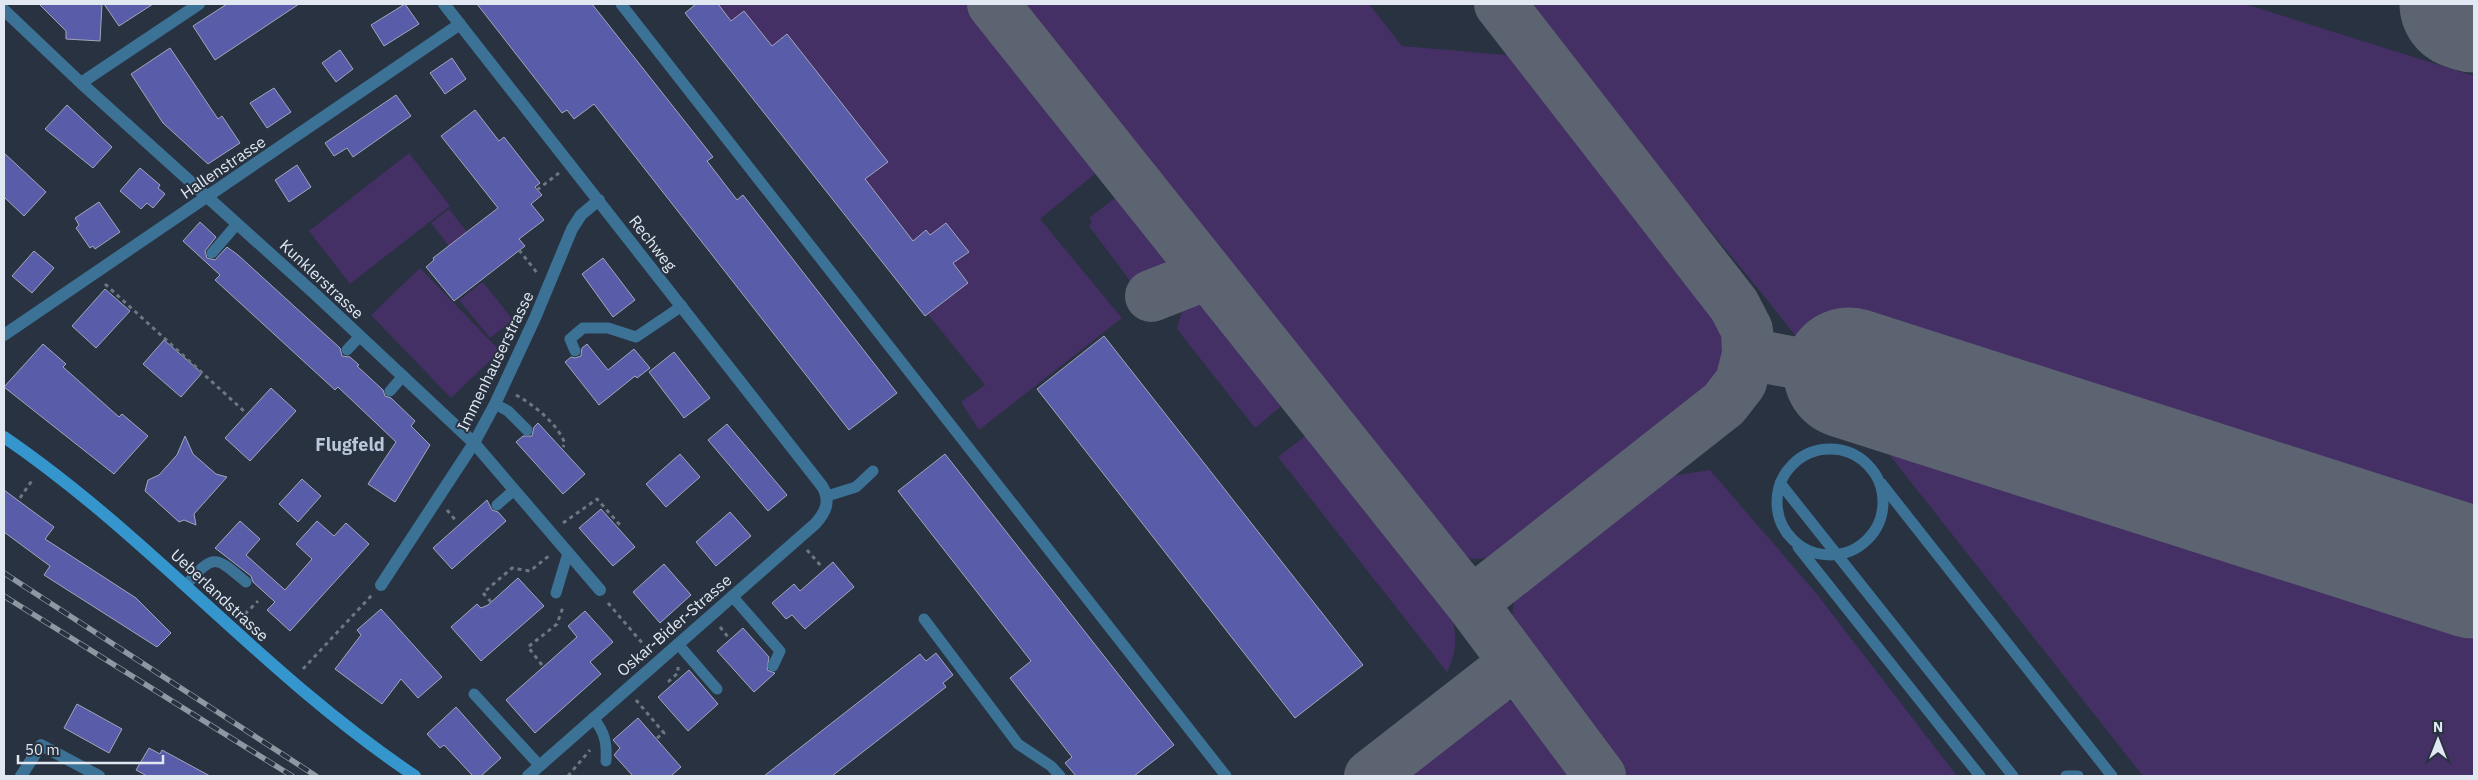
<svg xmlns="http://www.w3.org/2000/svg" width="2478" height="780" viewBox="0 0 2478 780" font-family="'IBM Plex Sans',sans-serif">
	<rect width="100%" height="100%" fill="#293240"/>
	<!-- green -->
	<path fill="#443064" d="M 696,4 L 967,4 L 1102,168 L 1040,219 L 1122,318 L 979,430 L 961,402 L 985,385 L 685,13 Z
		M 1012,4 L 1369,4 L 1402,46 L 1507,55 L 1716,307 L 1725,359 L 1705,402 L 1505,557 L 1471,559 L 1432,533 Z
		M 1523,4 L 2245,4 L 2474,76 L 2474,776 L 2143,776 L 1760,291 Z
		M 409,153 L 450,206 L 350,284 L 309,231 Z
		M 1124,196 C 1140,217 1178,253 1164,281 C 1162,286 1155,291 1151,296 L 1147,290 L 1140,294 L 1089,226 L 1092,222 L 1089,218 L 1116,197 L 1119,201 Z
		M 449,209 L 467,232 L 449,246 L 431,223 Z
		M 420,268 L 500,351 L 451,398 L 371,315 Z
		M 483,282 L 513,320 L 490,338 L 459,300 Z
		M 1193,301 L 1214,307 L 1286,402 L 1255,428 L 1177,329 L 1183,307 Z
		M 1313,430 L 1452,610 C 1455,636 1459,648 1447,672 L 1278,457 Z
		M 1710,470 L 1816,593 L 1957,776 L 1620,776 L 1521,651 L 1511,622 L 1514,602 L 1523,585 L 1584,534 L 1658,478 Z
		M 1506,699 L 1529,714 L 1581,776 L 1379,776 L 1476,702 Z"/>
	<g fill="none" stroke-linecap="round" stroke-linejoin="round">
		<!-- taxiway -->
		<path stroke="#5c6471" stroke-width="52" d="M 993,4 L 1471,603 L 1600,776
			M 1151,296 L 1207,274
			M 1748,354 L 1849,373
			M 1471,603 L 1724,404 L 1741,382 L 1748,354 L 1747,330 L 1734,305 L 1500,4
			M 1370,776 L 1515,663"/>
		<!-- runway -->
		<path stroke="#5c6471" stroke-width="131" d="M 2465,4 L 2474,7
			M 1849,373 L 2474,573"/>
	</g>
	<!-- building -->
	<path fill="#595da9" stroke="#a3a6ba" d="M 39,4 L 102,4 L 100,41 L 66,39 L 66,31 Z
		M 104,4 L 153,4 L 119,26 Z
		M 227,4 L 299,4 L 215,60 L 193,26 Z
		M 405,4 L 419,24 L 384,46 L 371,25 Z
		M 477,4 L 592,4 L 713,157 L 707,161 L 737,200 L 743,195 L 897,393 L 849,430 L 594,104 L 574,119 L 567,110 L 562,113 Z
		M 696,4 L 718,4 L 731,21 L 744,11 L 772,46 L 787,34 L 888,162 L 865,179 L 913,241 L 926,230 L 930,235 L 946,223 L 969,252 L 953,263 L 968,283 L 925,316 L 685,13 Z
		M 170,48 L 218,119 L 222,116 L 240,143 L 208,164 L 163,123 L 131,74 Z
		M 340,50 L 353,69 L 336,82 L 322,63 Z
		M 452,58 L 466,79 L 445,94 L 430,73 Z
		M 274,88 L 291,112 L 267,128 L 250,103 Z
		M 396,95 L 411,116 L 353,157 L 347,148 L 334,156 L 325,143 Z
		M 67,105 L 112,147 L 93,168 L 45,129 Z
		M 475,110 L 499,141 L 504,137 L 540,183 L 535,187 L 542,195 L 531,204 L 544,220 L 519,239 L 525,246 L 454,301 L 426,267 L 434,260 L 433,258 L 498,208 L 441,136 Z
		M 4,153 L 46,192 L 24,216 L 4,197 Z
		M 297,165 L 311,187 L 289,202 L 275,180 Z
		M 140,168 L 160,185 L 158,188 L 165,194 L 153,208 L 147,203 L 141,209 L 120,191 Z
		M 99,202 L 120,232 L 95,249 L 93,246 L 90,248 L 76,228 L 79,225 L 75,218 Z
		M 200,222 L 216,237 L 205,251 L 207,258 L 215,260 L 227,247 L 238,255 L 340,348 L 342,356 L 350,357 L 359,365 L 357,366 L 383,390 L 385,396 L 391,398 L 415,421 L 411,426 L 430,445 L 395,502 L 368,484 L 396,442 L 338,387 L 335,390 L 215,280 L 220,275 L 183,241 Z
		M 34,251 L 54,268 L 32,293 L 12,276 Z
		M 603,258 L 635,300 L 613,317 L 582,274 Z
		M 105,289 L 130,311 L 96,348 L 72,326 Z
		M 1104,336 L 1363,665 L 1295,718 L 1037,389 Z
		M 164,340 L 202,373 L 181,397 L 143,364 Z
		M 43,344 L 66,364 L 63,367 L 119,417 L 122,414 L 148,436 L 114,474 L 4,387 Z
		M 587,344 L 608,370 L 634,349 L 650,368 L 637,378 L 635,376 L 599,405 L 565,362 L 571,357 L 575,358 L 581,356 L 582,348 Z
		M 674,352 L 710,398 L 684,418 L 649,372 Z
		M 271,388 L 296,411 L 250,461 L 225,438 Z
		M 538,423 L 585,474 L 563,494 L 516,442 L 523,436 L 532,436 L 534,427 Z
		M 727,424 L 787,495 L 768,511 L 708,440 Z
		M 185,436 L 193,454 L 216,474 L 227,477 L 194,514 L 196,525 L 184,520 L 179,522 L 145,491 L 148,480 L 159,475 L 177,455 Z
		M 680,454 L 700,477 L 666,507 L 646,484 Z
		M 945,454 L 1174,745 L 1134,776 L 1076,776 L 1065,763 L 1072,757 L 1010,678 L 1031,661 L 898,491 Z
		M 302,479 L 321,496 L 298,522 L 279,504 Z
		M 4,490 L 54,527 L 45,539 L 136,598 L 171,633 L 157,647 L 44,575 L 50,566 L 4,532 Z
		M 487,500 L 492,510 L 498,512 L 506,521 L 452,569 L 433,548 Z
		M 601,509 L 635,547 L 613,566 L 579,528 Z
		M 730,512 L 751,536 L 716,566 L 696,542 Z
		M 240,521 L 260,539 L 246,555 L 285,590 L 312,559 L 296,544 L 317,521 L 334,536 L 346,523 L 369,544 L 290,631 L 267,610 L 275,602 L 253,582 L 251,576 L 215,548 Z
		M 833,562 L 854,587 L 805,629 L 792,615 L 786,619 L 772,603 L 794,584 L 800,591 Z
		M 664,564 L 691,595 L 660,623 L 633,592 Z
		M 518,578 L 544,606 L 481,661 L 451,627 L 477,604 L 481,608 L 488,605 Z
		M 381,609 L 442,677 L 418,698 L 401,679 L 382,704 L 335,669 L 361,635 L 357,630 Z
		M 585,611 L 613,642 L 590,662 L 601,674 L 535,733 L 506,700 L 577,637 L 568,626 Z
		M 743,628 L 769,657 L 767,670 L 775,673 L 754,692 L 717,651 Z
		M 936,653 L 953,675 L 943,683 L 946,687 L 832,776 L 764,776 L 920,654 L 926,661 Z
		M 689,670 L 718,704 L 688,731 L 658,697 Z
		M 77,704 L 122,729 L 109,753 L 64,728 Z
		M 456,707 L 501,758 L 481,776 L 473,776 L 444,745 L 440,748 L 427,734 Z
		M 638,718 L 681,767 L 671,776 L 633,776 L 614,755 L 620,748 L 613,740 Z
		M 149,748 L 160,754 L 162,750 L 210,776 L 147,776 L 136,770 Z"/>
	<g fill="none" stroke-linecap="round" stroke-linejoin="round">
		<!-- path -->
		<path stroke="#6e7682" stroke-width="3" stroke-dasharray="4 4" stroke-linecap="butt" d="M 537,190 L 559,173
			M 519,250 L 538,274
			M 105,284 L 245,412
			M 516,395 C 534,405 558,424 565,444 L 563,447
			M 20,498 L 33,479
			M 447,510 L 457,522
			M 563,523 L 597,499 L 620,525 L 619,527
			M 807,550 L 821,566
			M 491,602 L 483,593 L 512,568 L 530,571 L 550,555
			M 608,603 L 649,651
			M 245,614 L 258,601
			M 720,627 L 728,637
			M 542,665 L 528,647 L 557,624 L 563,607
			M 303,669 L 372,595
			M 670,682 L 669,681 L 678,673 L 678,667
			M 636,700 L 664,733 L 657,738
			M 568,776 L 590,750"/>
		<!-- service -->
		<path stroke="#3b7295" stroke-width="11" d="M 621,4 L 1226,776
			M 212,253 L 237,224
			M 347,350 L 360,336
			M 575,351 L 570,339 L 583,328 L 608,328 L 636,337 L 682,306
			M 390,391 L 403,376
			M 495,404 L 508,411 L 527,430
			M1777 502a53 53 0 1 1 106 0a53 53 0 1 1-106 0Z
			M 1780,483 L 2013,776
			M 1881,483 L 2112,776
			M 827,496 L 856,487 L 873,471
			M 497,505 L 514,490
			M 1798,547 L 1980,776
			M 187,584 C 214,553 215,556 246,582
			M 556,593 L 568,553
			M 732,596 L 780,651 L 773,666
			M 924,619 L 1018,744 L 1051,766 L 1060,776
			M 678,644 L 717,689
			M 474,694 L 540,766
			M 593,718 C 605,732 607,743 606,761
			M 2066,776 L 2078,776"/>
		<!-- minor -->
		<path stroke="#3b7295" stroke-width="12" d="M 444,4 L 822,486 C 831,501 826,512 815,524 L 528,776
			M 4,10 L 81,83 L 315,294 L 474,443 L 600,590
			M 81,83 L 199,4
			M 4,335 L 460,24
			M 381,585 L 474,443 L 495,404 L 535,318 L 572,229 L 581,215 L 599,200
			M 21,776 L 41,745 L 99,776"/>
		<!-- secondary -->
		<path stroke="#3496cd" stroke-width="12" d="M 4,437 C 152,538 266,677 415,776"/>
		<!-- rail casing -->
		<g stroke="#8f97a2" stroke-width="5.5">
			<path id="rail" d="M 4,573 L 316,776
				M 4,596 L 292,776"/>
		</g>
		<!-- rail -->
		<use href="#rail" stroke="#293240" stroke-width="4" stroke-dasharray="11" stroke-linecap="butt"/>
	</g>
	<g text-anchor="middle" stroke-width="4" stroke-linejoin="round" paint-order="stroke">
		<!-- street labels -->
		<g font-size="16" fill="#e1e8f1" stroke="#293240">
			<text transform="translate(223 167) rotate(-34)" y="6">Hallenstrasse</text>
			<text transform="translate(653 243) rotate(52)" y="6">Rechweg</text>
			<text transform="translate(322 279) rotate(43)" y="6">Kunklerstrasse</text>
			<text transform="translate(495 361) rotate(-64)" y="6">Immenhauserstrasse</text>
			<text transform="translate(220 595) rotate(43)" y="6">Ueberlandstrasse</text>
			<text transform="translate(674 625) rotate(-41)" y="6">Oskar-Bider-Strasse</text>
		</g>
		<!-- neighbourhood labels -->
		<g font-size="18" font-weight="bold" fill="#bbc7da" stroke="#293240">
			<text x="350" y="451">Flugfeld</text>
		</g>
	</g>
	<!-- border -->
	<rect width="2478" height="780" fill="none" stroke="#e1e8f1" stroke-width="10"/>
	<!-- north arrow -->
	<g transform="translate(2438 740)" stroke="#293240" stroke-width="4" paint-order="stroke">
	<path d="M0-4L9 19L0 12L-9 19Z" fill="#e1e8f1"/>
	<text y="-8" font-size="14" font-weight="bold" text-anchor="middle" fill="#e1e8f1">N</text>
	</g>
	<!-- scale -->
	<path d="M18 755v8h145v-8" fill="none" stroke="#e1e8f1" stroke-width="2.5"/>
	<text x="25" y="755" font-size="15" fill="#e1e8f1" stroke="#293240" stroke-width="4" paint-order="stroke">50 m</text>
</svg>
